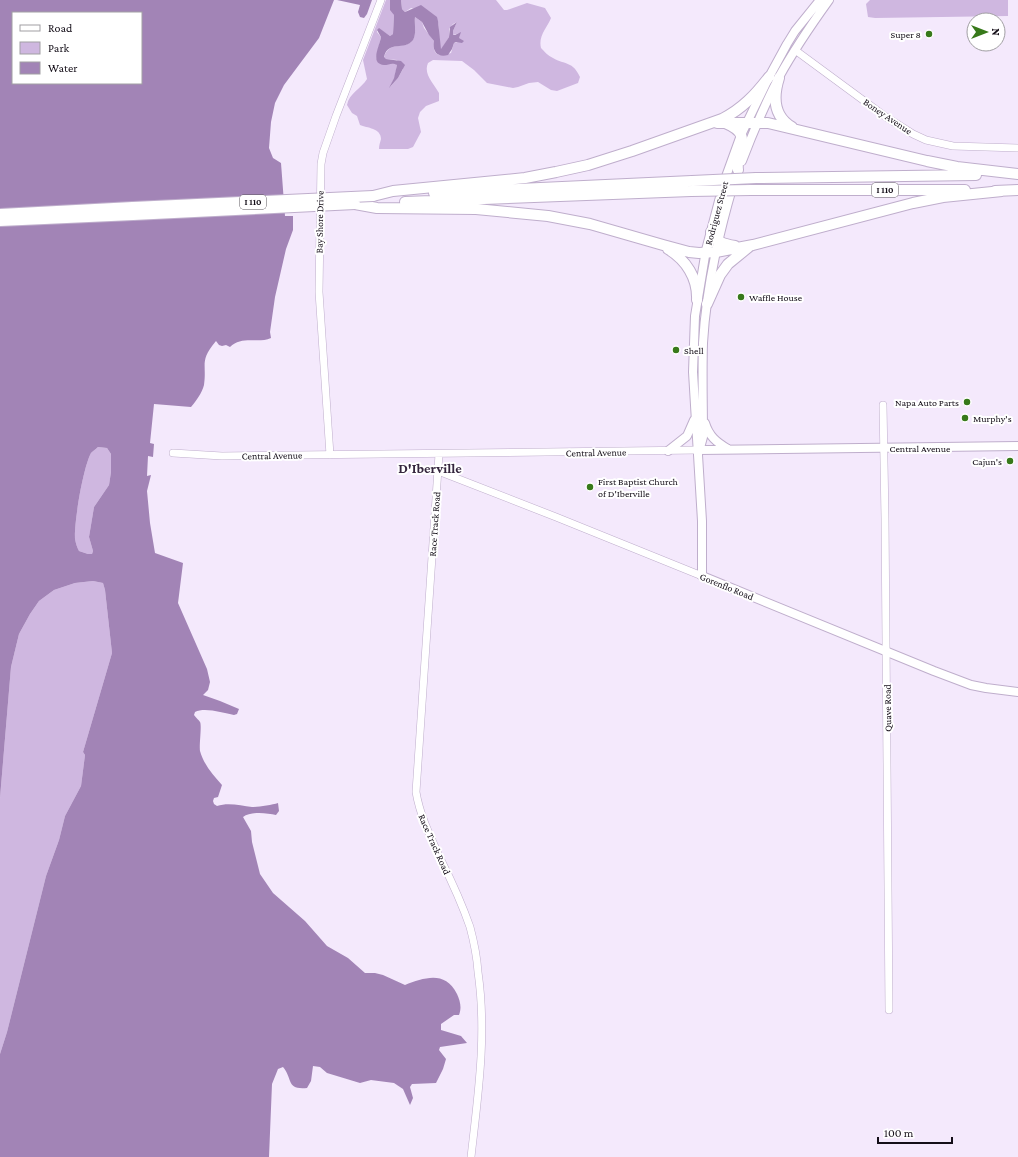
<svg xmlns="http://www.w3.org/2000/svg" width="1018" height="1157" viewBox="0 0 1018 1157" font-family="'Crimson Pro',serif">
	<rect width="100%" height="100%" fill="#f4e9fc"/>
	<!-- green -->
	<path fill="#cfb7e0" d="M 386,0 L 390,0 L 394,15 L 393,34 L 390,36 L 384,32 L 377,30 L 377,32 L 381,37 L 376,58 L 381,64 L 394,63 L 397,65 L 395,76 L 390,87 L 398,78 L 403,69 L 397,60 L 386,59 L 384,58 C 388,39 408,51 413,39 C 417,32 414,24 415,17 L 422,22 L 424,28 L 434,41 C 432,56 439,57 451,53 L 454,43 L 458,42 L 460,33 L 453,35 L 453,31 L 457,22 L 453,24 L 449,29 L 449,37 L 441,50 C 435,20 448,15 411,8 L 405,12 L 402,9 L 401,0 L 496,0 L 504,10 L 507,10 L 527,3 L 545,8 L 551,18 C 547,28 538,36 541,48 C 544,51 548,56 553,58 C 565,65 573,61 580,77 L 578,83 L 557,91 L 551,90 L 538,82 L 529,83 L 518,87 L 513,88 L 487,83 L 474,70 L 462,61 L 433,60 L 428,63 C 423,74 434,84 439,93 L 439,101 L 426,106 L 420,112 L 418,118 L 421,132 L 413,147 L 408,149 L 379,149 C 379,145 380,143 381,139 C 381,128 367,128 360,125 L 357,116 L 352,113 L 347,105 C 349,93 361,89 367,79 L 363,60 Z
		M 870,0 L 1008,0 L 1008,16 L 875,18 L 868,17 L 866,4 Z
		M 98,447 L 107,448 L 111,454 L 111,472 L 109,485 L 94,507 L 89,537 L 93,551 L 92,554 L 88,554 L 79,551 C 77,547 76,544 75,539 C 74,522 83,468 91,453 C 93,451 96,449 98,447 Z
		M 93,581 L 103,583 L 105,590 L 112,653 L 83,752 L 85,755 L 81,786 L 65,816 L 59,840 L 46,876 L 7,1032 L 0,1054 L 0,798 L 11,667 L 19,634 L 30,614 L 39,601 L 54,590 L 75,583 Z"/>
	<!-- water -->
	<path fill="#a284b6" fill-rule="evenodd" d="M 0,0 L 334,0 L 319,38 L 284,85 L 275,103 L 271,122 L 269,148 L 273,158 L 281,163 L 285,216 L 293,216 L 293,230 L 286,249 L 275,297 L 270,332 L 271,338 C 258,344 242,335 230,347 L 226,345 L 222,346 L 219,345 L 216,341 C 199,361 207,364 204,385 C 202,393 196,401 191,407 L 154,404 L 150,443 L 154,444 L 153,457 L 148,456 L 147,476 L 151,475 L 147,491 L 150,523 L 155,553 L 183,563 L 178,603 L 207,669 L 210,682 L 208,690 L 203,695 L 220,701 L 239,709 L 237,714 L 234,715 C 223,713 205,707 195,712 L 194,715 C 196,718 199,720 200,722 C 202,725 199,745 200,751 C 204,765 213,775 222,785 L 218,797 L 214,798 L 213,801 L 214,804 L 217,806 C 229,802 241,806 252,807 C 258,807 272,805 278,803 L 279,811 L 276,815 C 267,813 251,811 243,817 L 251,831 L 252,842 L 260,874 L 273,893 L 305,921 L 327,946 L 348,958 L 365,973 L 375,973 L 383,975 L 405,985 C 424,978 445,970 457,994 C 460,1001 462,1007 459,1015 L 454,1015 L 441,1024 L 441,1030 L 461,1036 L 467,1043 L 440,1047 L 439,1050 L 446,1059 L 443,1069 L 436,1083 L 412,1084 L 410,1087 L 413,1098 L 410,1105 L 403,1089 L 394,1083 L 371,1080 L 360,1083 L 327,1073 L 320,1067 L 313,1066 L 311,1081 L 307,1088 C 286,1090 293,1079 283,1067 L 278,1069 L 272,1084 L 269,1157 L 0,1157 L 0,1054 L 7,1032 L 46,876 L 59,840 L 65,816 L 81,786 L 85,755 L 83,752 L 112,653 L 105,590 L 103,583 L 93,581 L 75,583 L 54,590 L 39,601 L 30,614 L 19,634 L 11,667 L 0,798 ZM 13,13 L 141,13 L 141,83 L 13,83 ZM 98,447 L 107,448 L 111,454 L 111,472 L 109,485 L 94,507 L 89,537 L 93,551 L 92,554 L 88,554 L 79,551 C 77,547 76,544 75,539 C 74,522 83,468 91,453 C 93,451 96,449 98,447 Z
		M 337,0 L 372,0 L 367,14 L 364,18 L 360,17 L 358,12 L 360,5 Z
		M 390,0 L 401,0 L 402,9 L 405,12 L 421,5 L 437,17 L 438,21 L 441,49 L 449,37 L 450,27 L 457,22 L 453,31 L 453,35 L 455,35 L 461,32 L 459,38 L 464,41 L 462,43 L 456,42 L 454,43 L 452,49 L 448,55 C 437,58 432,51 434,41 L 429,35 L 422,22 L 415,17 C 414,24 417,33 413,40 C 405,51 388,40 384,57 L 386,59 L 401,61 L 405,65 L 398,78 L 389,88 L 394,78 L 397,65 C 392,62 389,65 384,65 C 369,64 380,45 381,37 L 377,30 L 379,28 L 390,36 L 393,34 L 394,15 L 390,10 Z"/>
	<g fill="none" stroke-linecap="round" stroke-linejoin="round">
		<!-- tertiary casing -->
		<g stroke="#bfaecc" stroke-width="8">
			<path id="tertiary" d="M 795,50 L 886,117 L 913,134 L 926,140 L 953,146 L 1018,148
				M 883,405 L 885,518 L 889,1010
				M 173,453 L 222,456 L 699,450
				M 439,454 L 416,792 C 420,816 431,838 441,860 C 452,882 462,904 470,927 C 474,942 477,957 478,972 C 487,1035 478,1095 471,1157
				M 330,455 L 319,292 L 321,164 L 323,153 L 336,116 L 381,0
				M 438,471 L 556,517 L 702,576"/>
		</g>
		<!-- secondary casing -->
		<g stroke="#bfaecc" stroke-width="10">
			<path id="secondary" d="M 820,0 L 795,31 L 787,44 L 769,77 L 741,135 L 724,182 L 706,250 L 695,316 L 693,372 L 702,521 L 702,576 L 934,671 L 971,685 L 986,688 L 1018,692
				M 742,161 C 753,132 765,104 779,77 C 794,50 811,25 829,0
				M 705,423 C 709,436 716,442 728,449
				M 700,448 L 703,437 C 703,406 702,374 703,343 C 706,289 718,236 733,185
				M 699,450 L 1018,446
				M 668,451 L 687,436 L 694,420"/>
		</g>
		<!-- motorway casing -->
		<g stroke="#bfaecc" stroke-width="12">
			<path id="motorway" d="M 779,78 C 773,97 773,116 792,127
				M 717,123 L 768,123 L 927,161 L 957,167 L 1018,174
				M 725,123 C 756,136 735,149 738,170
				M 756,178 L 976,175
				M 751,190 L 965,190
				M 995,191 L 1018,190
				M 434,193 L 692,181
				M 373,196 L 393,191 L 525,178 L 556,172 L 588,165 L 632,151 L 722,119 C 742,109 755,95 769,77
				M 405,202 L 691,191
				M 355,204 L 377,208 L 476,209 L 548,216 L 590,224 L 663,245 L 689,252 L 699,253 L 716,252 L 753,245 L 913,203 L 943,197 L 1002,191
				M 0,214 L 133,207
				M 0,221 L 133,215
				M 711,232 C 716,242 724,244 735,246
				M 668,249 C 686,260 698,278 697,300
				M 707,304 L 720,275 L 728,264 L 750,246"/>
		</g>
		<!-- tertiary -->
		<use href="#tertiary" stroke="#fff" stroke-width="7"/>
		<!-- secondary -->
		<use href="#secondary" stroke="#fff" stroke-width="8"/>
		<!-- motorway -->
		<use href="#motorway" stroke="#fff" stroke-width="10"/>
		<!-- motorway-bridge casing -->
		<g stroke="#bfaecc" stroke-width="12" stroke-linecap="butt">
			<path id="motorway-bridge" d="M 692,181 L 756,178
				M 691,191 L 751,190
				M 133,207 L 373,196
				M 133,215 L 355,204"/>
		</g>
		<!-- motorway-bridge -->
		<use href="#motorway-bridge" stroke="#fff" stroke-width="10"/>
	</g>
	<!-- markers -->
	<g fill="#37791a" stroke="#fff" stroke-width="1.5">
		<circle cx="929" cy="34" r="4"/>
		<circle cx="741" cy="297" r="4"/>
		<circle cx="676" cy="350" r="4"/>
		<circle cx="967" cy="402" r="4"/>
		<circle cx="965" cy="418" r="4"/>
		<circle cx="1010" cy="461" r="4"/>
		<circle cx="590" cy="487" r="4"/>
	</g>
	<g text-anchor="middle" stroke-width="4" stroke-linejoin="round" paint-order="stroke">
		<!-- shield labels -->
		<g fill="#fff" stroke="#5a565d" stroke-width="1">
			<rect x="872" y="183" width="26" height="14" rx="3"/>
			<rect x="240" y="195" width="26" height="14" rx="3"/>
		</g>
		<g font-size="9" font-weight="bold" fill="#140e18">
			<text x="885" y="193">I 110</text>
			<text x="253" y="205">I 110</text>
		</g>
		<!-- poi labels -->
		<g font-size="10" fill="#140e18" stroke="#fff" text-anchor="start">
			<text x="921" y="38" text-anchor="end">Super 8</text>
			<text x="749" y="301">Waffle House</text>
			<text x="684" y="354">Shell</text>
			<text x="959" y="406" text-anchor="end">Napa Auto Parts</text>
			<text x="973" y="422">Murphy's</text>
			<text x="1002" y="465" text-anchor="end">Cajun's</text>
			<text x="598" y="485">First Baptist Church<tspan x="598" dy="12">of D'Iberville</tspan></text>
		</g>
		<!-- street labels -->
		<g font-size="10" fill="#140e18" stroke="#fff">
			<text transform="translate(888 116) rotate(34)" y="4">Boney Avenue</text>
			<text transform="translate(716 213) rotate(-75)" y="4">Rodriguez Street</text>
			<text transform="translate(319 222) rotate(-89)" y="4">Bay Shore Drive</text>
			<text x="920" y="452">Central Avenue</text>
			<text transform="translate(596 452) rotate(-1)" y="4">Central Avenue</text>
			<text transform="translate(272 455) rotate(-1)" y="4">Central Avenue</text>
			<text transform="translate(434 524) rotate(-86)" y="4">Race Track Road</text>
			<text transform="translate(727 586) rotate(22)" y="4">Gorenflo Road</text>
			<text transform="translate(887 708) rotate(-91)" y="4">Quave Road</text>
			<text transform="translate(435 844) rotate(66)" y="4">Race Track Road</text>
		</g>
		<!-- district labels -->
		<g font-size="14" font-weight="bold" fill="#35263e" stroke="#fff">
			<text x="430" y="473">D'Iberville</text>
		</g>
	</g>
	<!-- legend -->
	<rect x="12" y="12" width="130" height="72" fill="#ffffff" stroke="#a19fa3"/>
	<rect x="20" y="25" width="20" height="6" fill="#ffffff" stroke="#a19fa3"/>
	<text x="48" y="32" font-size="12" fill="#140e18">Road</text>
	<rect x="20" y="42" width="20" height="12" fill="#cfb7e0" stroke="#a19fa3"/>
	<text x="48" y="52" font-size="12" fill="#140e18">Park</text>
	<rect x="20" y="62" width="20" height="12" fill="#a284b6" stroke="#a19fa3"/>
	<text x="48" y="72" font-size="12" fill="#140e18">Water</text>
	<!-- north arrow -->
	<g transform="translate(986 32) rotate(90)"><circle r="19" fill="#ffffff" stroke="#a19fa3"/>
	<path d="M0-3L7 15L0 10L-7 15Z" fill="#37791a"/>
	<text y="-6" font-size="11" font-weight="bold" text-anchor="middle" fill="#140e18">N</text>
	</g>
	<!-- scale -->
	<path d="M878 1137v6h74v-6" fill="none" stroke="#140e18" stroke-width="2"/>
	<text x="884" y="1137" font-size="12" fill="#140e18" stroke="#ffffff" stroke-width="3" paint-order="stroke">100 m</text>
</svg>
